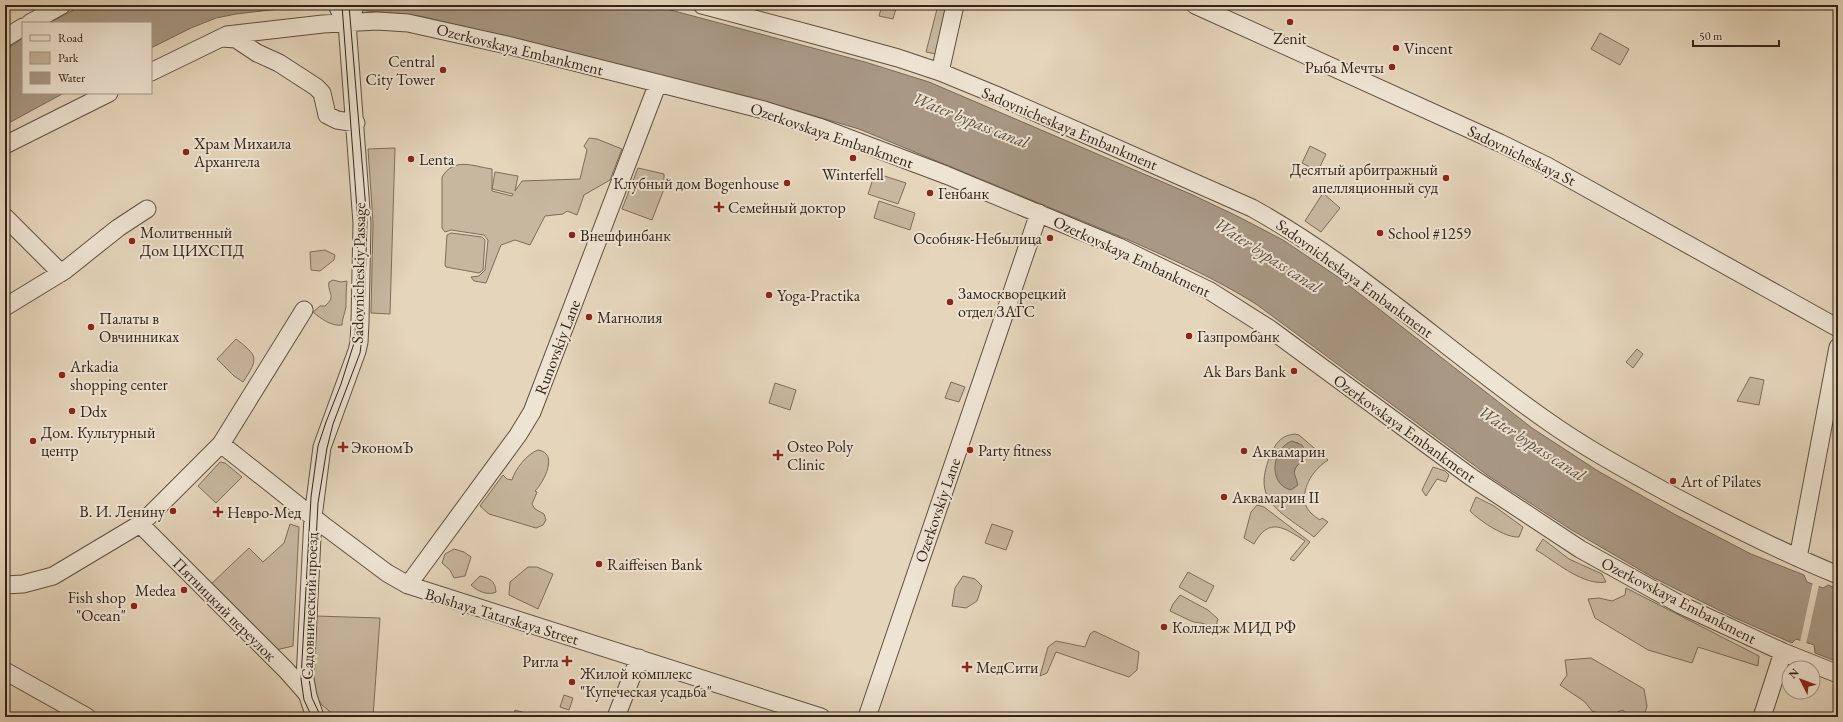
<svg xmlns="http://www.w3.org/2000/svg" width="1843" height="722" viewBox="0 0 1843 722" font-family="'EB Garamond',serif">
	<rect width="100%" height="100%" fill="#e5d5bb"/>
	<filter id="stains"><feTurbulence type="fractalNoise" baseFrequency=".005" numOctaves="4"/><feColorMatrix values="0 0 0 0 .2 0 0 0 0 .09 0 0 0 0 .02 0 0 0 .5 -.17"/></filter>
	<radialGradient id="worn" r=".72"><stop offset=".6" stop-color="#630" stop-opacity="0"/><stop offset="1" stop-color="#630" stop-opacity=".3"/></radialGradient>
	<!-- green -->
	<path fill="#c7b79f" stroke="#7c6d5c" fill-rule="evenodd" d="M 882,5 L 897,5 L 893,19 L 879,16 Z
		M 938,5 L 946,5 L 936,54 L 926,52 Z
		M 1600,33 L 1629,49 L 1620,65 L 1591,49 Z
		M 589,138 L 597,139 L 622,149 L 610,180 L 584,195 L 577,215 L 567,211 L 563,214 L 545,216 L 530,245 L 515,240 L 501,245 L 486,283 L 474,281 L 471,277 L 479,276 L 485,270 L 488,240 L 484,235 L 451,230 L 445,232 L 442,228 L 442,177 C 454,157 472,166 492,169 L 492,191 L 512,196 L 513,194 L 492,189 L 495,172 L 518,176 L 515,191 L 522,181 L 580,179 L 587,150 L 584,146 Z
		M 1310,146 L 1326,154 L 1318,171 L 1302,163 Z
		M 395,148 L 390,314 L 371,313 L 373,222 L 368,149 Z
		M 638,168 L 664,174 L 664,189 L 652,220 L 622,209 Z
		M 875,173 L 906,183 L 898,204 L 868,194 Z
		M 1323,193 L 1340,208 L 1321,232 L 1305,221 Z
		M 879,201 L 915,213 L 910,230 L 874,218 Z
		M 451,233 L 482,237 L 485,240 L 483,270 L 479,273 L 446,267 L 445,265 L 447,235 Z
		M 325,250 L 335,255 L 334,260 L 320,271 L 311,270 L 310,252 Z
		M 333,280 L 341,282 L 347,281 C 346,290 346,298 346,307 C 345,314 342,318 342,325 C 332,327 320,318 313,312 L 320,306 L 325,306 C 337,296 327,293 329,282 Z
		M 236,339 C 258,356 259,358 243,382 L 234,376 L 217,359 Z
		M 1637,349 L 1643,354 L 1633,368 L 1626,362 Z
		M 1750,377 L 1764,380 L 1759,405 L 1737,401 Z
		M 951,382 L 965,387 L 959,402 L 945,398 Z
		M 775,383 L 796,390 L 790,410 L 769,403 Z
		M 1295,434 L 1299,435 L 1328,460 C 1314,469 1302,486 1305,503 C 1307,511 1314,516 1320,520 L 1322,518 L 1328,522 L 1314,537 C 1280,511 1249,501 1272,452 C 1277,441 1283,435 1295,434 ZM 1297,442 L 1304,450 L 1303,460 L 1296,467 L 1294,472 Z
		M 538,450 C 559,453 544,482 535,491 L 537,492 L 532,504 L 535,509 L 544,514 L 546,520 L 543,525 L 536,528 L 489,514 L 480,506 L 503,475 L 507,479 L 512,480 C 515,469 527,454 538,450 Z
		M 220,462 L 225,463 L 242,477 L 216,503 L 198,486 Z
		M 1433,467 L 1445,471 L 1449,475 L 1446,482 L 1437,479 L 1426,496 L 1422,490 Z
		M 1476,497 L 1494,506 L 1523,527 L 1519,537 C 1505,538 1480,521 1470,511 Z
		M 1257,505 L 1264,507 L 1310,542 L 1294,561 L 1290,559 L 1305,541 C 1285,528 1269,516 1254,544 L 1244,538 L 1251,512 Z
		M 290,524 L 299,527 L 293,646 L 276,650 L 210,585 L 249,548 L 263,562 L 284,543 Z
		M 992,524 L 1013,531 L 1006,550 L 985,543 Z
		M 1543,539 L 1569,559 L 1602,574 L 1606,582 C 1585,586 1558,564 1541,553 L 1536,550 Z
		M 454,549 L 464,552 L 471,557 L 465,576 L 454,578 L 450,570 L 442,563 L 445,554 Z
		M 528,567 L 537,567 L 553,574 L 538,609 L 509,595 L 510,582 Z
		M 1188,572 L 1214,586 L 1206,602 L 1179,587 Z
		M 480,576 C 490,578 495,581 496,592 C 488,596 477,591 471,585 Z
		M 963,576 L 975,579 L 982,586 L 977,601 L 966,608 L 952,606 L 955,588 Z
		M 1626,588 L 1759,656 L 1758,666 L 1698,647 L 1692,663 L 1648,650 L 1595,618 L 1588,599 L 1599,598 L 1612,601 L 1625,595 Z
		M 1180,595 L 1208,610 L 1218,619 L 1215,630 L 1211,630 C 1207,621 1198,624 1191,621 C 1184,618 1177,614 1170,611 L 1173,604 Z
		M 315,616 L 380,618 L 373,717 L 336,717 L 322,705 L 315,694 L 313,678 Z
		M 1094,631 L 1139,652 L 1137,670 L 1129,677 L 1056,652 L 1047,673 L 1040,676 L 1048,647 L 1056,641 L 1085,647 L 1090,634 Z
		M 1591,658 L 1644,689 L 1647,706 L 1644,717 L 1628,717 L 1623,710 L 1607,716 L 1592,711 L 1585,702 L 1560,685 L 1567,675 L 1565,660 Z
		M 564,695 L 573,698 L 569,710 L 560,707 Z
		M 515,710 L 535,716 L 513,717 Z"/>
	<!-- water -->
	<path fill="#a89884" stroke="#796959" d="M 83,5 L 652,5 L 865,62 L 929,82 L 1193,195 L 1239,217 L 1283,240 L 1338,277 L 1532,428 L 1598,471 L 1676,515 L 1751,554 L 1804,575 L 1807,582 L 1823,588 L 1828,585 L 1838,589 L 1838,662 L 1815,653 L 1814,645 L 1796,639 L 1792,643 L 1733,617 L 1654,578 L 1570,529 L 1490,477 L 1256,304 C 1216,279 1174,260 1131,241 L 859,129 L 750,97 L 420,16 L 325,7 L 279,9 L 236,14 L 216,18 L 191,28 L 151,48 L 151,23 L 49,23 Z
		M 23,38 L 23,93 L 64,93 L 5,125 L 5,50 Z
		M 1292,441 L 1302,445 L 1308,455 L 1296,467 L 1294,472 L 1298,485 L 1291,490 C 1267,484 1272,448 1292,441 Z"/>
	<!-- pier -->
	<path fill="#e5d5bb" d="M 1813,582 L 1819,585 L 1806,644 L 1800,642 Z"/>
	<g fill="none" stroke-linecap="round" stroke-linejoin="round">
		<!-- minor casing -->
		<g stroke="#5f5041" stroke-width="19">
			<path id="minor" d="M 702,5 L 822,37 L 898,58 L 940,72 L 996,95 L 1252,208 C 1357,266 1445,349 1543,418 C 1582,446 1624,469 1666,492 C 1722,522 1779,551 1838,575
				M 1195,5 L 1500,143 L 1547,166 L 1838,328
				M 30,23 L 62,5
				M 347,23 L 354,9 L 354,5
				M 5,38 L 23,27
				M 222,38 L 236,39 L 257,53 L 279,63 L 316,87 L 322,93 L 327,115 L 337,120 L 356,123
				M 151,72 L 227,35 L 323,24 L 377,21 L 408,23 L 511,46 L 764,110 L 819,127 L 946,175 L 1119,247 L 1210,291 L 1270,329 L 1471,477 L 1580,549 L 1681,605 L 1783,652 L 1838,674
				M 940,72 L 955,5
				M 5,145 L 109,93
				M 5,217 L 61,273
				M 5,307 L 64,271 L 118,228 L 147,209
				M 221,444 L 323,525 L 387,573 L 408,585 L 821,717
				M 140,524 L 286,670 L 308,695
				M 1798,558 L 1838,347
				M 5,585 L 23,584 L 53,576 L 140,524 L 149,516 L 221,444 L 304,310
				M 408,585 L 518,435 L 532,412 L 658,83
				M 5,671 L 87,717
				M 315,717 L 308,696 L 305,679 L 313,517 L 322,447 L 357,351 L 359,342 L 360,322 L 362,223 L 347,23 L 343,18 L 337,5
				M 616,717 L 639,658
				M 867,717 L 1039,213
				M 1762,717 L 1783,652"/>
		</g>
		<!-- minor -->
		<use href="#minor" stroke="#eee4d3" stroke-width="17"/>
		<!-- tram -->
		<path stroke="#322318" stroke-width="1" d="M 312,717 L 304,700 L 301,679 L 311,497 L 318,446 L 326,422 L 341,384 L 355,340 L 358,223 L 342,5
			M 321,717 L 312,698 L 309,679 L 318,503 L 327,448 L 333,424 L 360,353 L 364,322 L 367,222 L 349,5"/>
	</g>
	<!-- markers -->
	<g fill="#8f2418" stroke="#eee4d3" stroke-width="1.5">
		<circle cx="1290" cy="22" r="4"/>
		<circle cx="1396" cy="48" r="4"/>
		<circle cx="1392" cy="67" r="4"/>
		<circle cx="443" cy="70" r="4"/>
		<circle cx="186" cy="152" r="4"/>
		<circle cx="853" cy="158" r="4"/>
		<circle cx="411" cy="159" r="4"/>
		<circle cx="1446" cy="178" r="4"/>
		<circle cx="787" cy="183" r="4"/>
		<circle cx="930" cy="193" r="4"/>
		<path d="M717 201h4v4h4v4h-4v4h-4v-4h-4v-4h4z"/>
		<circle cx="1380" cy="233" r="4"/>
		<circle cx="572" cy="235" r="4"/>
		<circle cx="1050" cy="238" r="4"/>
		<circle cx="132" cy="241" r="4"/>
		<circle cx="769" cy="295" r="4"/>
		<circle cx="950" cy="302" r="4"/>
		<circle cx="589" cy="317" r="4"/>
		<circle cx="91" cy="327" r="4"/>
		<circle cx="1189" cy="336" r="4"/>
		<circle cx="1294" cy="371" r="4"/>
		<circle cx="62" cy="375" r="4"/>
		<circle cx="72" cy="411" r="4"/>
		<circle cx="33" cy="441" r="4"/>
		<path d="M341 441h4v4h4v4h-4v4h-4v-4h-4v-4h4z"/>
		<circle cx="970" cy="450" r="4"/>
		<circle cx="1244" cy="451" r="4"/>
		<path d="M776 449h4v4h4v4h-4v4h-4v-4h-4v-4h4z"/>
		<circle cx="1673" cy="481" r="4"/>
		<circle cx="1224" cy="497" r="4"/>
		<circle cx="173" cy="511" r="4"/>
		<path d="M216 506h4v4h4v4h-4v4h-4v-4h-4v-4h4z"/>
		<circle cx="599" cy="564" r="4"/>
		<circle cx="184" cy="590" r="4"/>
		<circle cx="134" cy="606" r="4"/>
		<circle cx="1164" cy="627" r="4"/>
		<path d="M565 655h4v4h4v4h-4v4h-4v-4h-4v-4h4z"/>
		<path d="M965 661h4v4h4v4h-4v4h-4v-4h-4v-4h4z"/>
		<circle cx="572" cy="682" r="4"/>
	</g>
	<g text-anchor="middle" stroke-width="4" stroke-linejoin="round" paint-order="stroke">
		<!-- poi labels -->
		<g font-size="16" fill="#322318" stroke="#eee4d3" text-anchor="start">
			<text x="1290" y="44" text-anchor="middle">Zenit</text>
			<text x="1404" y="54">Vincent</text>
			<text x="435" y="67" text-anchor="end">Central<tspan x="435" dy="18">City Tower</tspan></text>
			<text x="1384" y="73" text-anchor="end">Рыба Мечты</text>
			<text x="194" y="149">Храм Михаила<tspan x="194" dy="18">Архангела</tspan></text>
			<text x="419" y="165">Lenta</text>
			<text x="1438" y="175" text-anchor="end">Десятый арбитражный<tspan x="1438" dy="18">апелляционный суд</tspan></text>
			<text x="853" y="180" text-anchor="middle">Winterfell</text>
			<text x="779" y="189" text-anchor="end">Клубный дом Bogenhouse</text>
			<text x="938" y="199">Генбанк</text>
			<text x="728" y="213">Семейный доктор</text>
			<text x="140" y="238">Молитвенный<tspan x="140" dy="18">Дом ЦИХСПД</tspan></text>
			<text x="1388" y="239">School #1259</text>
			<text x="580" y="241">Внешфинбанк</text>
			<text x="1042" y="244" text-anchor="end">Особняк-Небылица</text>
			<text x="958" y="299">Замоскворецкий<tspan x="958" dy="18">отдел ЗАГС</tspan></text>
			<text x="777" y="301">Yoga-Practika</text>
			<text x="597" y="323">Магнолия</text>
			<text x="99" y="324">Палаты в<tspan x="99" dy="18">Овчинниках</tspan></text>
			<text x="1197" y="342">Газпромбанк</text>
			<text x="70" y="372">Arkadia<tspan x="70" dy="18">shopping center</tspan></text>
			<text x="1286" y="377" text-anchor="end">Ak Bars Bank</text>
			<text x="80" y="417">Ddx</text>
			<text x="41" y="438">Дом. Культурный<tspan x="41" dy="18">центр</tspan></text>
			<text x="787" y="452">Osteo Poly<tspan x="787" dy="18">Clinic</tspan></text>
			<text x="351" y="453">ЭкономЪ</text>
			<text x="978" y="456">Party fitness</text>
			<text x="1252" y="457">Аквамарин</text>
			<text x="1681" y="487">Art of Pilates</text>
			<text x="1232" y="503">Аквамарин II</text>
			<text x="165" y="517" text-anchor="end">В. И. Ленину</text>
			<text x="227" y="518">Невро-Мед</text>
			<text x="607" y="570">Raiffeisen Bank</text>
			<text x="176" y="596" text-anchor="end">Medea</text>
			<text x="126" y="603" text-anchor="end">Fish shop<tspan x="126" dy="18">"Ocean"</tspan></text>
			<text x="1172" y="633">Колледж МИД РФ</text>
			<text x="559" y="667" text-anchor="end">Ригла</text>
			<text x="976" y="673">МедСити</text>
			<text x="580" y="679">Жилой комплекс<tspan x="580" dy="18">"Купеческая усадьба"</tspan></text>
		</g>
		<!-- street labels -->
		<g font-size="16" fill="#322318" stroke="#eee4d3">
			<text transform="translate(520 49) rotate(14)" y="6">Ozerkovskaya Embankment</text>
			<text transform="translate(1070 128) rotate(23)" y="6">Sadovnicheskaya Embankment</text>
			<text transform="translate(832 135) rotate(19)" y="6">Ozerkovskaya Embankment</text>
			<text transform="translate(1522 155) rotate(26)" y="6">Sadovnicheskaya St</text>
			<text transform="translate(1132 256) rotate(25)" y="6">Ozerkovskaya Embankment</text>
			<text transform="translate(358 273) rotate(-89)" y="6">Sadovnicheskiy Passage</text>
			<text transform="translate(1355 278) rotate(36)" y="6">Sadovnicheskaya Embankment</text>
			<text transform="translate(557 347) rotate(-69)" y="6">Runovskiy Lane</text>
			<text transform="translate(1405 428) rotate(36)" y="6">Ozerkovskaya Embankment</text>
			<text transform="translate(937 510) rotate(-71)" y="6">Ozerkovskiy Lane</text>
			<text transform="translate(1679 600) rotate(27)" y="6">Ozerkovskaya Embankment</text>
			<text transform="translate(309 606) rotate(-88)" y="6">Садовнический проезд</text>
			<text transform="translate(225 609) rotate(45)" y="6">Пятницкий переулок</text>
			<text transform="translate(502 616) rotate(17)" y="6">Bolshaya Tatarskaya Street</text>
		</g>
		<!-- water labels -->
		<g font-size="17" font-style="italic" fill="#5b4c3e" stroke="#eee4d3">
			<text transform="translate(971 120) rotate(22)" y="6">Water bypass canal</text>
			<text transform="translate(1268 255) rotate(33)" y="6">Water bypass canal</text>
			<text transform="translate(1532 443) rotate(33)" y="6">Water bypass canal</text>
		</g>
	</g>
	<!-- margin -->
	<rect width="1843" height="722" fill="none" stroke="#e5d5bb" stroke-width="20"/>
	<rect x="6" y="6" width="1831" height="710" fill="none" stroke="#322318" stroke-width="2"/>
	<rect x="10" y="10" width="1823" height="702" fill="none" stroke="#322318"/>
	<!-- legend -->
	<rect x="22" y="22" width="130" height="72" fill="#eee4d3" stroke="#a39788"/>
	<rect x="30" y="35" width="20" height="6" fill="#eee4d3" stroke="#a39788"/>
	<text x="58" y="42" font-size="12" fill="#322318">Road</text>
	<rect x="30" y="52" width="20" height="12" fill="#c7b79f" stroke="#a39788"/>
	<text x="58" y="62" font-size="12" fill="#322318">Park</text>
	<rect x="30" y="72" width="20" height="12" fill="#a89884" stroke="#a39788"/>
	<text x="58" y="82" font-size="12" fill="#322318">Water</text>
	<!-- north arrow -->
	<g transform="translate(1801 680) rotate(312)"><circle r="19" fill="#eee4d3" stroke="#a39788"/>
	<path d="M0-3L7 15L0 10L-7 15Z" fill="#8f2418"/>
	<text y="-6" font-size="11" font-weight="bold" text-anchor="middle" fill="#322318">N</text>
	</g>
	<!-- scale -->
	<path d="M1693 40v6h86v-6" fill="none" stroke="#322318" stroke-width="2"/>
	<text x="1699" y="40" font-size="12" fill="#322318" stroke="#eee4d3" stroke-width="3" paint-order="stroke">50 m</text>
	<rect width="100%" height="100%" filter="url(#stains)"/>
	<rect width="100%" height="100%" fill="url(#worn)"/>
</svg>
